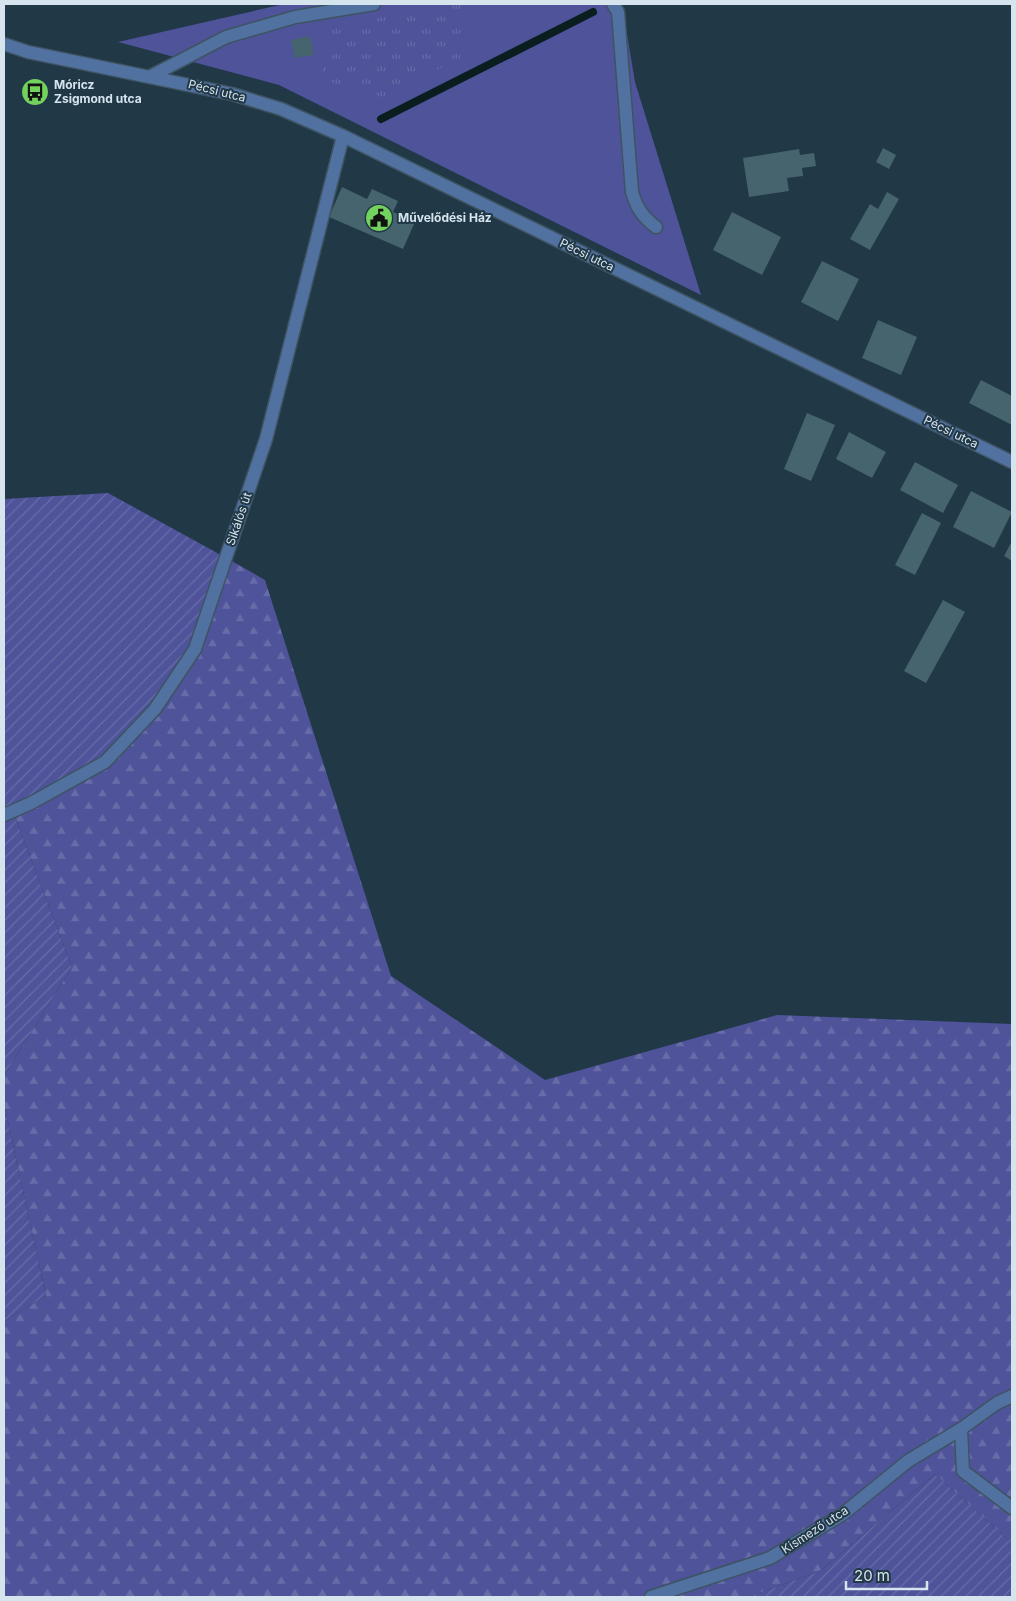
<svg xmlns="http://www.w3.org/2000/svg" width="1016" height="1601" viewBox="0 0 1016 1601" font-family="Inter,sans-serif">
	<defs>
		<pattern id="forest-firs" width="22" height="20" patternUnits="userSpaceOnUse" patternTransform="scale(1.25)"><rect width="22" height="20" fill="#4e539a"/><path d="M5 1l3.5 6h-7zM16 11l3.5 6h-7z" fill="#676ca8"/></pattern>
		<pattern id="park-tufts" width="24" height="20" patternUnits="userSpaceOnUse" patternTransform="scale(1.25)"><rect width="24" height="20" fill="#4e539a"/><path d="M3 7l-1-3M5 7V3M7 7l1-3M15 17l-1-3M17 17v-4M19 17l1-3" fill="none" stroke="#676ca8"/></pattern>
		<pattern id="garden-furrows" width="10" height="10" patternUnits="userSpaceOnUse" patternTransform="scale(1.25)"><rect width="10" height="10" fill="#4e539a"/><path d="M-1 1l2-2M0 10L10 0M9 11l2-2" fill="none" stroke="#676ca8"/></pattern>
	</defs>
	<rect width="100%" height="100%" fill="#213847"/>
	<!-- grass -->
	<path fill="#4e539a" d="M 284,4 L 619,4 L 624,16 L 635,82 L 701,295 L 279,85 L 118,42 Z"/>
	<!-- forest -->
	<path fill="url(#forest-firs)" d="M 230,560 L 265,580 L 391,976 L 545,1080 L 777,1015 L 1012,1024 L 1012,1543 L 935,1474 L 820,1571 L 748,1597 L 4,1597 L 4,1321 L 46,1296 L 4,1104 L 4,1076 L 72,967 L 15,817 Z"/>
	<!-- park -->
	<path fill="url(#park-tufts)" d="M 462,4 L 466,55 L 375,102 L 320,77 L 326,51 L 322,27 Z"/>
	<!-- garden -->
	<path fill="url(#garden-furrows)" d="M 108,493 L 230,560 L 202,653 L 159,712 L 108,765 L 15,817 L 72,967 L 4,1076 L 4,499 Z
		M 4,1104 L 46,1296 L 4,1321 Z
		M 935,1474 L 1012,1543 L 1012,1597 L 748,1597 L 820,1571 Z"/>
	<g fill="none" stroke-linecap="round" stroke-linejoin="round">
		<!-- stream -->
		<path stroke="#0b1e1f" stroke-width="8" d="M 381,119 L 593,12"/>
	</g>
	<!-- building -->
	<path fill="#45646d" d="M 310,36 L 314,55 L 295,58 L 291,40 Z
		M 883,148 L 896,155 L 889,169 L 876,162 Z
		M 799,149 L 800,155 L 814,153 L 816,166 L 802,168 L 803,176 L 787,178 L 789,191 L 749,197 L 743,158 Z
		M 342,187 L 367,199 L 372,189 L 398,201 L 393,212 L 415,222 L 403,249 L 329,217 Z
		M 887,192 L 899,199 L 870,250 L 850,239 L 870,204 L 878,209 Z
		M 732,212 L 781,237 L 762,275 L 713,250 Z
		M 822,261 L 859,279 L 838,321 L 801,302 Z
		M 878,320 L 917,337 L 901,375 L 862,358 Z
		M 981,380 L 1012,396 L 1012,425 L 969,403 Z
		M 807,413 L 835,425 L 811,481 L 784,469 Z
		M 849,432 L 886,452 L 872,478 L 836,459 Z
		M 915,462 L 958,485 L 943,513 L 900,490 Z
		M 971,491 L 1012,512 L 994,548 L 953,527 Z
		M 922,513 L 941,523 L 915,575 L 895,565 Z
		M 1012,541 L 1012,561 L 1004,556 Z
		M 943,600 L 965,612 L 926,683 L 904,671 Z"/>
	<g fill="none" stroke-linecap="round" stroke-linejoin="round">
		<!-- minor casing -->
		<g stroke="#3e5462" stroke-width="15">
			<path id="minor" d="M 613,4 L 618,12 L 632,192 C 637,209 643,217 656,227
				M 4,44 L 28,52 L 232,94 L 281,109 L 343,136 L 1012,462
				M 151,76 L 226,37 L 295,17 L 374,4
				M 4,815 L 31,803 L 105,762 L 155,709 L 195,649 L 266,439 L 343,136
				M 1012,1396 L 997,1403 L 961,1429 L 963,1471 L 1012,1508
				M 651,1597 L 770,1558 L 843,1514 L 908,1461 L 961,1429"/>
		</g>
		<!-- minor -->
		<use href="#minor" stroke="#5171a0" stroke-width="12"/>
	</g>
	<!-- icons -->
	<defs>
		<g id="bus-disc" transform="scale(1.4375)"><circle r="9.5" fill="#73d25d" stroke="#213847"/><path d="M-5-6H5V4H4V6H2V4H-2V6H-4V4H-5ZM-3.5-4V0h7V-4ZM-3.5 1.2v1.5H-2V1.2ZM2 1.2v1.5H3.5V1.2Z" fill="#111"/></g>
		<g id="civic-disc" transform="scale(1.4375)"><circle r="9.5" fill="#73d25d" stroke="#213847"/><path d="M-.6-6.5H3V-4.5H.6V-3L4-1V1h2V6H-6V1h2V-1L-.6-3ZM-1.2 2.5V6h2.4V2.5Z" fill="#111"/></g>
	</defs>
	<g fill-rule="evenodd">
		<use href="#bus-disc" x="35" y="92"/>
		<use href="#civic-disc" x="379" y="218"/>
	</g>
	<g text-anchor="middle" stroke-width="4" stroke-linejoin="round" paint-order="stroke">
		<!-- poi labels -->
		<g font-size="12" font-weight="bold" fill="#d6e4ee" stroke="#213847" text-anchor="start">
			<text x="54" y="89">Móricz<tspan x="54" dy="14">Zsigmond utca</tspan></text>
			<text x="398" y="222">Művelődési Ház</text>
		</g>
		<!-- street labels -->
		<g font-size="12" fill="#d6e4ee" stroke="#213847">
			<text transform="translate(217 91) rotate(14)" y="4">Pécsi utca</text>
			<text transform="translate(587 255) rotate(26)" y="4">Pécsi utca</text>
			<text transform="translate(951 432) rotate(26)" y="4">Pécsi utca</text>
			<text transform="translate(239 519) rotate(-71)" y="4">Sikálós út</text>
			<text transform="translate(815 1530) rotate(-33)" y="4">Kismező utca</text>
		</g>
	</g>
	<!-- border -->
	<rect width="1016" height="1601" fill="none" stroke="#d6e4ee" stroke-width="10"/>
	<!-- scale -->
	<path d="M846 1581v8h81v-8" fill="none" stroke="#d6e4ee" stroke-width="2.5"/>
	<text x="854" y="1581" font-size="15" fill="#d6e4ee" stroke="#213847" stroke-width="4" paint-order="stroke">20 m</text>
</svg>
